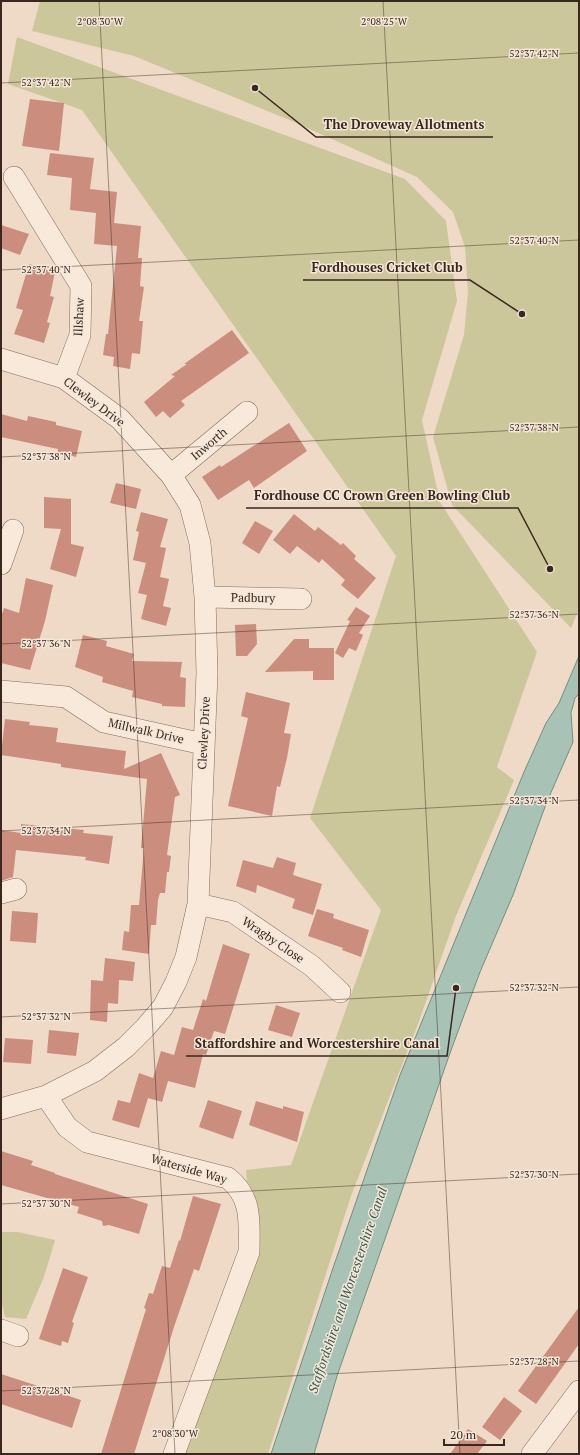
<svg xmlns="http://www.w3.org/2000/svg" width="580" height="1455" viewBox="0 0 580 1455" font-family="'PT Serif',serif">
	<rect width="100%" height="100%" fill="#eedac7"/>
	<!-- green -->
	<path fill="#ccc79b" d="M 40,1 L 579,1 L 579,609 L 571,628 L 452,505 L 433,437 L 464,335 L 468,292 L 465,247 L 453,212 L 417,177 L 287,119 L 134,56 L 32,31 Z
		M 17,37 L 405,179 L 446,221 L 457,301 L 422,420 L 440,502 L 537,652 L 497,767 L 514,780 L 456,916 L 418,1024 L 351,1196 L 268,1454 L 180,1454 L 253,1259 L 246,1170 L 291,1165 L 381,910 L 310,818 L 396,556 L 82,110 L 8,84 Z
		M 1,1232 L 18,1232 L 55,1240 L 44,1277 L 26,1319 L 5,1317 L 1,1299 Z"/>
	<!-- water -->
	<path fill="#a8c2b5" stroke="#6f9181" d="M 579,656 L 579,694 L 575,698 L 571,713 L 573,742 L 546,804 L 513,895 L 480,972 L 450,1053 L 337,1376 L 314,1454 L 271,1454 L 333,1268 L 400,1075 L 524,772 L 546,723 L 559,703 Z"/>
	<!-- building -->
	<path fill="#cb8d7e" d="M 30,99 L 64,103 L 59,151 L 22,146 Z
		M 50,153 L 94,158 L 90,189 L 117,192 L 114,223 L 141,226 L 138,258 L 142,258 L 140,286 L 144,287 L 139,321 L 143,321 L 140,354 L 132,353 L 130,369 L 113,366 L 114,357 L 103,355 L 106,334 L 108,334 L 117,246 L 94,244 L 96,213 L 70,210 L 72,178 L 47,175 Z
		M 1,225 L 29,234 L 20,255 L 1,248 Z
		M 29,264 L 55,272 L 50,296 L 54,297 L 47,322 L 50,323 L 44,343 L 14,334 L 23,310 L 16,308 Z
		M 232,330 L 249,353 L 181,401 L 185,405 L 170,418 L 163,411 L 156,417 L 144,402 L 175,376 L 171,375 L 187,364 L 184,364 Z
		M 1,414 L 27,421 L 28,416 L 56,422 L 56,425 L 82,431 L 76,457 L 58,452 L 58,449 L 1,437 Z
		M 289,423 L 307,451 L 254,488 L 249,480 L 218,500 L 202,477 L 220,465 L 221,467 Z
		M 116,483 L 141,489 L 136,509 L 110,503 Z
		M 44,497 L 71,499 L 71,544 L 84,547 L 76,577 L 50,569 L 61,529 L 44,528 Z
		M 141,512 L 168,519 L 160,547 L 166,548 L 160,577 L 169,579 L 163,606 L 171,608 L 166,626 L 141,619 L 147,595 L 138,593 L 146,563 L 133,560 L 139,532 L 136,531 Z
		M 294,514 L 315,531 L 318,527 L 341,545 L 343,543 L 356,556 L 354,559 L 376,578 L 358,599 L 341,585 L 345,580 L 322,559 L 319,563 L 297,546 L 290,554 L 273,540 Z
		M 255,521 L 273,531 L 259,554 L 242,543 Z
		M 26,578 L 53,585 L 45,621 L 30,670 L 1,663 L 1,617 L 4,608 L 19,613 Z
		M 356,607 L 370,616 L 359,633 L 363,635 L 356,651 L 349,648 L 343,658 L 335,653 L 350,621 L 347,620 Z
		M 256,624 L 257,644 L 247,656 L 236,656 L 235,625 Z
		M 83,635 L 107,641 L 106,646 L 134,654 L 132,661 L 182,662 L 180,677 L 186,678 L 185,707 L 162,706 L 162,704 L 132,697 L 133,691 L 102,682 L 103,677 L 75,667 Z
		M 294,639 L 309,639 L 309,648 L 334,648 L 334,680 L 313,680 L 313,671 L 265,672 Z
		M 246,692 L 290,703 L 284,733 L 291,734 L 287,758 L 280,787 L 277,786 L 272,816 L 228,806 L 248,718 L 241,716 Z
		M 5,719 L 30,722 L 29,725 L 58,728 L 56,742 L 126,751 L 124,769 L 161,753 L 180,795 L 175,797 L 167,855 L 171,856 L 169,872 L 167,872 L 165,893 L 160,893 L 158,900 L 156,925 L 151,925 L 149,954 L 122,950 L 124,931 L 129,932 L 131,905 L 139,905 L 144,848 L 141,848 L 147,779 L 61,767 L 61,764 L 1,755 Z
		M 21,824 L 84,830 L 83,833 L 113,836 L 109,864 L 85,860 L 86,857 L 16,850 L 13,877 L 1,881 L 1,830 L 21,833 Z
		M 277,857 L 296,863 L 293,875 L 322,884 L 313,915 L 292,908 L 295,899 L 257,885 L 256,893 L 236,886 L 243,860 L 273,868 Z
		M 317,909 L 334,914 L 333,918 L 369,930 L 361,957 L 342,950 L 343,948 L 308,936 Z
		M 12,911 L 38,913 L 36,943 L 10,941 Z
		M 223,944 L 250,954 L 225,1034 L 214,1031 L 206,1055 L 203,1054 L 195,1088 L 168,1081 L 162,1102 L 148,1098 L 139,1128 L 112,1120 L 118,1100 L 130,1103 L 139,1073 L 153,1078 L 161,1051 L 174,1055 L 182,1027 L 193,1030 L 203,999 L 206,1001 Z
		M 105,958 L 135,962 L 133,981 L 119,980 L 118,1004 L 108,1003 L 107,1022 L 90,1020 L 91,980 L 103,981 Z
		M 276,1005 L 300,1013 L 292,1037 L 268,1030 Z
		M 49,1030 L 79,1033 L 76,1056 L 47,1053 Z
		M 5,1038 L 33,1040 L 31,1064 L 3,1062 Z
		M 208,1100 L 242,1111 L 233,1139 L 199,1127 Z
		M 256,1101 L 283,1109 L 283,1106 L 304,1112 L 297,1142 L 249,1125 Z
		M 1,1151 L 33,1161 L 31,1165 L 55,1173 L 55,1174 L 148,1204 L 139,1234 L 109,1225 L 103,1226 L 102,1221 L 77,1213 L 79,1207 L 1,1185 Z
		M 193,1196 L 221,1204 L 199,1271 L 194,1269 L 174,1327 L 134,1454 L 101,1454 L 146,1309 L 144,1308 L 149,1293 L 153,1294 L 162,1266 L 170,1268 L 179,1240 L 180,1241 Z
		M 63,1268 L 88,1277 L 72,1322 L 74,1323 L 68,1343 L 62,1341 L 61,1346 L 39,1339 Z
		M 579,1307 L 579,1344 L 536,1404 L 518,1391 Z
		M 1,1374 L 81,1400 L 72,1428 L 1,1404 Z
		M 504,1397 L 522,1411 L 500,1440 L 482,1427 Z
		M 468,1429 L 487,1441 L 477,1454 L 450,1454 Z"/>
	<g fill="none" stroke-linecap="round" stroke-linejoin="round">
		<!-- minor casing -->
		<g stroke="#8a6a5d" stroke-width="22">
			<path id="minor" d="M 14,177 L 81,286 L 80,335 L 64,378
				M 1,359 L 64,378 L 120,419 L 171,475 L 190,505 L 200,543 L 205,597 L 207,673 L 198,904 L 186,957 L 176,982 L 163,1007 L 145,1028 L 126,1047 L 95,1071 L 46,1096 L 1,1109
				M 171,475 L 247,412
				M 1,564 L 13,530
				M 205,597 L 301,599
				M 1,691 L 66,697 L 104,722 L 203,744
				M 1,893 L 16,889
				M 198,904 L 233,912 L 312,966 L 340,992
				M 46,1096 L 67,1127 L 87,1142 L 228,1178 C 253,1198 249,1223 249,1252 L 174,1454
				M 1,1330 L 18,1336
				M 532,1454 L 579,1391"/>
		</g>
		<!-- minor -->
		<use href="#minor" stroke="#f9e9db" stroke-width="21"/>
	</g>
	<!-- ticks -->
	<path fill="none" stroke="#3a2720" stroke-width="1" stroke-opacity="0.45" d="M 99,1 L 175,1454M 383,1 L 460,1454M 1,83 L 579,53M 1,270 L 579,240M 1,457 L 579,427M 1,644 L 579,614M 1,831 L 579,800M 1,1017 L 579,987M 1,1204 L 579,1174M 1,1391 L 579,1361"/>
	<g text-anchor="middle" stroke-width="3" stroke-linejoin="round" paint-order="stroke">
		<!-- street labels -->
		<g font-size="12" fill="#3a2720" stroke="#f5e6d7">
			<text transform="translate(79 317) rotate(-87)" y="4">Illshaw</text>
			<text transform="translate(94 402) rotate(37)" y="4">Clewley Drive</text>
			<text transform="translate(209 444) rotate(-40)" y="4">Inworth</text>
			<text transform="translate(253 598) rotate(1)" y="4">Padbury</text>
			<text transform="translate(146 731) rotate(13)" y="4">Millwalk Drive</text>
			<text transform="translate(204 733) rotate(-87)" y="4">Clewley Drive</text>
			<text transform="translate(273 940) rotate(34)" y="4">Wragby Close</text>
			<text transform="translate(189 1169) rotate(16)" y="4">Waterside Way</text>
		</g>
		<!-- water labels -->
		<g font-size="13" font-style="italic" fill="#305a4e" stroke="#f5e6d7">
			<text transform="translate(347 1290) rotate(-71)" y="5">Staffordshire and Worcestershire Canal</text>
		</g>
	</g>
	<g font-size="10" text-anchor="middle" fill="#3a2720" stroke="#f5e6d7" stroke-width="3" stroke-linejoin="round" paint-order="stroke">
		<text x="100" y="25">2°08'30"W</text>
		<text x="384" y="25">2°08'25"W</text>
		<text x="534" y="57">52°37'42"N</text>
		<text x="46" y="86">52°37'42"N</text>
		<text x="534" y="244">52°37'40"N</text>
		<text x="46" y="273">52°37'40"N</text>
		<text x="534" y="431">52°37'38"N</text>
		<text x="46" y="460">52°37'38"N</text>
		<text x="534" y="618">52°37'36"N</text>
		<text x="46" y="647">52°37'36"N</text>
		<text x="534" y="804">52°37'34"N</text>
		<text x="46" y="834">52°37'34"N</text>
		<text x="534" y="991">52°37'32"N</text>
		<text x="46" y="1020">52°37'32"N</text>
		<text x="534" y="1178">52°37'30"N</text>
		<text x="46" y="1207">52°37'30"N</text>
		<text x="534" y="1365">52°37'28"N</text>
		<text x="46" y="1394">52°37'28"N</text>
		<text x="175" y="1437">2°08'30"W</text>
	</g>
	<!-- callouts -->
	<path fill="none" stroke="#3a2720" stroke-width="1.5" d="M255 88L316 137H493M522 314L470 280H303M550 569L518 508H246M456 988L447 1056H186"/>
	<g fill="#3a2720" stroke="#f5e6d7" stroke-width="1.5">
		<circle cx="255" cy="88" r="4"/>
		<circle cx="522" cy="314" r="4"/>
		<circle cx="550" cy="569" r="4"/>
		<circle cx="456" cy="988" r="4"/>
	</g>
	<g font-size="13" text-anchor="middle" font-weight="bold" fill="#3a2720" stroke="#f5e6d7" stroke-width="3" stroke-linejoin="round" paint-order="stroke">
		<text x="404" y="129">The Droveway Allotments</text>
		<text x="387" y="272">Fordhouses Cricket Club</text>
		<text x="382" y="500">Fordhouse CC Crown Green Bowling Club</text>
		<text x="317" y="1048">Staffordshire and Worcestershire Canal</text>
	</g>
	<!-- border -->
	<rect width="580" height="1455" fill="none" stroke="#3a2720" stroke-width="4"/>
	<!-- scale -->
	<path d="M444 1439v6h60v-6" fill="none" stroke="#3a2720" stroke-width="2"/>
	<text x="450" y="1439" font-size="12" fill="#3a2720" stroke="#f5e6d7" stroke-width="3" paint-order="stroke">20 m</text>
</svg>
